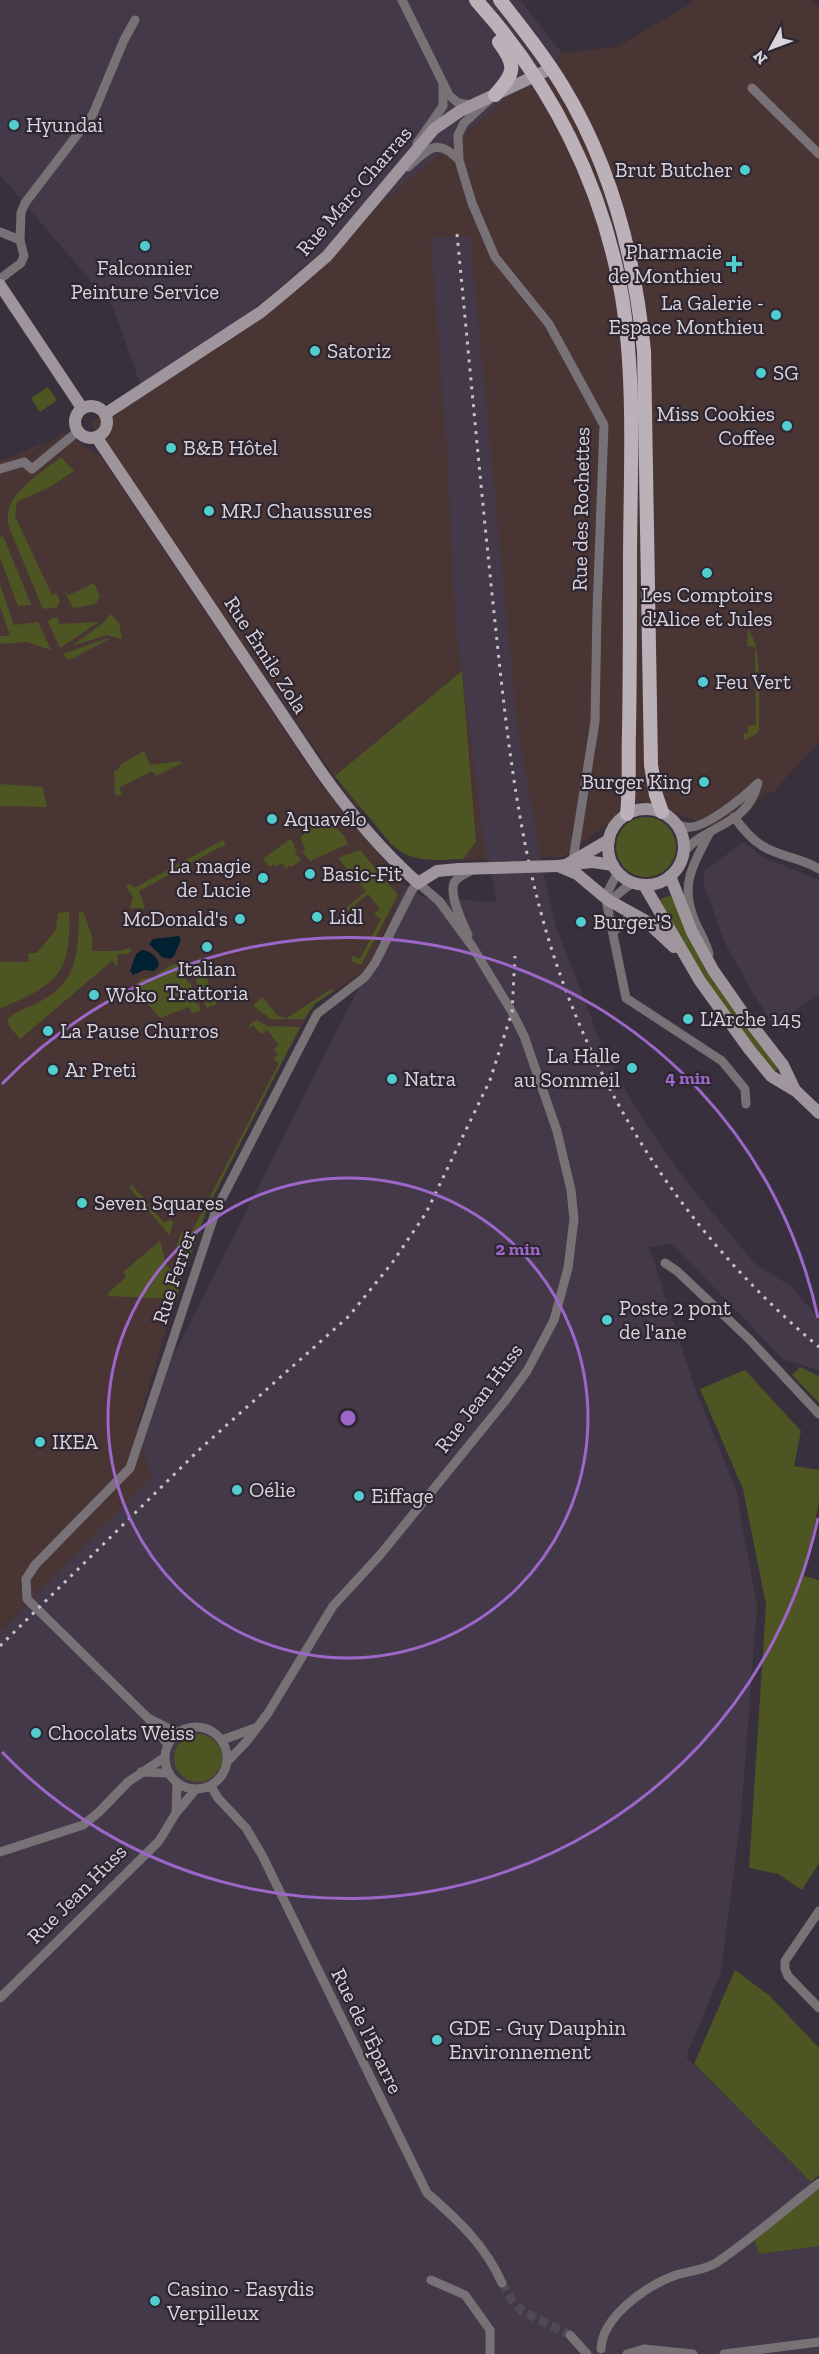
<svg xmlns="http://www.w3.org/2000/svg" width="819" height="2354" viewBox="0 0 819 2354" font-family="'Zilla Slab',serif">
	<rect width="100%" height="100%" fill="#38303c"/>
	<!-- commercial -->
	<path fill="#4a3535" d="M 692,0 L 811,0 L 819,7 L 819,742 L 773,792 L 763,794 L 749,812 L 714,827 L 640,801 L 563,857 L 459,860 L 354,805 L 90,423 L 196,356 L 535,75 L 551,68 L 562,53 L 617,47 L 693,2 Z
		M 62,432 L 102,457 L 321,785 L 405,885 L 367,970 L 314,1004 L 201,1213 L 136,1430 L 153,1477 L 0,1632 L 0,461 L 50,440 L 5,479 Z"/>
	<!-- built -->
	<path fill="#443949" d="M 0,0 L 520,0 L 562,53 L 552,68 L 535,75 L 196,356 L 142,389 L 113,307 L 0,175 Z
		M 470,236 L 517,725 L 544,877 L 556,926 L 605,1054 L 645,1123 L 687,1182 L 754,1263 L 792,1287 L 819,1320 L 819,1370 L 784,1360 L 672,1244 L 649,1247 L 696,1391 L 736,1490 L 757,1606 L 741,1817 L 721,1972 L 686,2057 L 811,2182 L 819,2219 L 819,2354 L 0,2354 L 0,1632 L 152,1477 L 136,1430 L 380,945 L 405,885 L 425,898 L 497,902 L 485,848 L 455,618 L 448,463 L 431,238 Z
		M 744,842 L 763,857 L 819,880 L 819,994 L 774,1026 L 751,990 L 725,943 L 703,883 L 705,870 Z"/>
	<!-- green -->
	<path fill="#4d5522" d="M 48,387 L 57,400 L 40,412 L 31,398 Z
		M 61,457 L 74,471 L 50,487 L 17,502 L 15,516 L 52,595 L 56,593 L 60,601 L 57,607 L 45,609 L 42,607 L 9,527 C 0,495 40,475 61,457 Z
		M 3,536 L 31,604 L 31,605 L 18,606 L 0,558 L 0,537 Z
		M 94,583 L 100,596 L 96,604 L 73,608 L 64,590 L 69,595 Z
		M 0,584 L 14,625 L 38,622 L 51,650 L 27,642 L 0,644 L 0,636 L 10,636 L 0,606 Z
		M 111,614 L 119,623 L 122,639 L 107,635 L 72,646 L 103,623 Z
		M 58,617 L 59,624 L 99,622 L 60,648 L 48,622 L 50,619 Z
		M 748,630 C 764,647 758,707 759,730 L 756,734 L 744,740 L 744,733 L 748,733 L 748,726 L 756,725 L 755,647 L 747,646 Z
		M 108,638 L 109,639 L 72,659 L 67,659 L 63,654 Z
		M 462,671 L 476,842 L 463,859 C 436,860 412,864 391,844 L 335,776 Z
		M 144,751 L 150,765 L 180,761 L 182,763 L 156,776 L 152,771 L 119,788 L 122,794 L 117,796 L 115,793 L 114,771 L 119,769 L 121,764 Z
		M 0,784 L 43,787 L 47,807 L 0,806 Z
		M 324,814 L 344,836 L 348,844 L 310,861 L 302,852 L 305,849 L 300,838 Z
		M616 847a30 30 0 1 1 60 0a30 30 0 1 1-60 0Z
		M 290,839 L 295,845 L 294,847 L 297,851 L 295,853 L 301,860 L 292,867 L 290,865 L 286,869 L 282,863 L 276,867 L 274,864 L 270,867 L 263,859 Z
		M 223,840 L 226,846 L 223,847 L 222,846 L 139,891 L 145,908 L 130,908 L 133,898 L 126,886 L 131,884 L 134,888 Z
		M 360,850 L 398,895 L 361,965 L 353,962 L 352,958 L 353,956 L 360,959 L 381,919 L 374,914 L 380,909 L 368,894 L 348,911 L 346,908 L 366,891 L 338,858 Z
		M 668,896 L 672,897 L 705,969 L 748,1030 L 778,1067 L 776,1071 L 773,1070 L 761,1057 L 711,988 L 659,900 Z
		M 83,911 L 92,936 L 92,951 L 118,951 L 130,948 L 132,951 L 128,954 L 118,954 L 117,967 L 112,961 L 20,1039 L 9,1026 L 8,1019 C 15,1011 27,1008 37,1003 C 78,984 78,953 79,913 Z
		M 69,912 C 72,976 55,985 0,1009 L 0,962 L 28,962 L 29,953 L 37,953 L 56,930 L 58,913 Z
		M 200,961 L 217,1004 L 207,1008 L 198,991 L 200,990 L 195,978 L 193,978 L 190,972 L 193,971 L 191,965 Z
		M 182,963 L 184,968 L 182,969 L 188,983 L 190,982 L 193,990 L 191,991 L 196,1004 L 198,1003 L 201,1010 L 192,1014 L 189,1007 L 160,1018 L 133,986 L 142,979 L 154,977 L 171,965 Z
		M 331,989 L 335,990 L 315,1004 L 304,1019 L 271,1019 L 253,1006 L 262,997 L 278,1016 L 287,1018 Z
		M 256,1020 L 268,1026 L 300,1027 L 207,1209 L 186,1269 C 172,1258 175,1246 182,1232 L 190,1235 L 279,1063 L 273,1059 L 278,1055 L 274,1049 L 279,1045 L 267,1030 L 261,1034 L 253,1025 L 248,1029 L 250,1024 Z
		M 132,1185 L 164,1223 L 170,1219 L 173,1222 L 170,1236 L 129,1187 Z
		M 160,1241 C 165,1258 165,1271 182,1281 L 176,1299 L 108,1296 L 109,1292 L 126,1277 L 123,1272 Z
		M 800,1367 L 819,1376 L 819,1403 L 792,1375 Z
		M 745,1370 L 801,1431 L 794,1466 L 819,1470 L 819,1502 L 804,1576 L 819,1580 L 819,1863 L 802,1890 L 778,1874 L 749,1868 L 766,1605 L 743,1489 L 700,1389 Z
		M174 1758a24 24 0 1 1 48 0a24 24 0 1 1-48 0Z
		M 735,1970 L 770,1996 L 819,2048 L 819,2175 L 811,2182 L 694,2064 Z
		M 819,2189 L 819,2246 L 759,2254 L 754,2238 Z"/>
	<!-- water -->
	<path fill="#002132" d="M 179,936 L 181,940 L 174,956 L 170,959 L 162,957 L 149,944 L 153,939 Z
		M 142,950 C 150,950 159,958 159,966 L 154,971 L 144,970 L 133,975 L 130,971 L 136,954 Z"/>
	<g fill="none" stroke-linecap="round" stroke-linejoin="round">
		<!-- minor-tunnel -->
		<path stroke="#504954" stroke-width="9" stroke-dasharray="9 4.5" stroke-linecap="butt" d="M 502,2283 L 512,2300 L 522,2311 L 570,2335"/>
		<!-- minor -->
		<path stroke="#787276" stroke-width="9" d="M 402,0 L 449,95 L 458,103 L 472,105
			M 752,88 L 819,154
			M 488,101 L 464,123 L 458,135 L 459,160 L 472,203 L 495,257 L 549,324 L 604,425 L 597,611 L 595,722 L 573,860
			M 417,143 L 443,106 L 443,87
			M 408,167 C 428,150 436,136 459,160
			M 0,232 L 20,240
			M 0,279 L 21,263 L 24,256 L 20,240 L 21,213 L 25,203 L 93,114 L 124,40 L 135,20
			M 0,469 L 24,462 L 32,469 L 77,432
			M 734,817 C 742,828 750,838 761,845 C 778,857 801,857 819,869
			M 677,824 C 681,826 686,828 691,827 C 708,826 744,797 756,785
			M 684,852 C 708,823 747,827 758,783
			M 618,872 L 607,893 L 607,905 L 626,998 L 722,1061 L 745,1089 L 746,1104
			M 608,900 C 618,897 623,887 634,883
			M 614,932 L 619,925 L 634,914
			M 468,935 C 463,923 446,891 456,880 C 460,876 467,873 472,870
			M 709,954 C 706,941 698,930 694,919 C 680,885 693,864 709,834
			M 665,1263 L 677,1271 L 749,1339 L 819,1414
			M 150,1719 L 178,1733
			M165 1758a31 31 0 1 1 62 0a31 31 0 1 1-62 0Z
			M 222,1740 L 255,1728
			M 168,1745 L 148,1718 L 27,1599 L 26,1579 L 35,1565 L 130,1468 L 216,1210 L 317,1014 L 365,977 L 375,963 L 412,890 L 418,883 L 439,901 L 472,946 L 512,1012 L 524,1036 L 557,1131 L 571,1190 L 574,1219 L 568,1268 L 554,1320 L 527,1371 L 505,1401 L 380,1555 L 333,1606 L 268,1713 L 247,1741 L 228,1761
			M 141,1772 L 169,1773
			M 211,1786 L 218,1798 L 246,1828 L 262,1855 L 427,2193 C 458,2220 485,2245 502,2283
			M 176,1813 L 177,1783
			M 0,1852 L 83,1825 L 99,1812 L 128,1782 L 165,1757
			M 819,1911 L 785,1961 L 785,1969 L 788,1976 L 819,2008
			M 0,1998 L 159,1841 L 176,1813 L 196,1789
			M 431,2280 L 465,2295 L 490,2330 L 490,2354
			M 570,2335 L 587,2354
			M 601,2349 C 602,2316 648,2285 676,2275 C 689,2271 705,2270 716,2263 C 752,2239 785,2209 819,2183
			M 627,2354 L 644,2349 L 693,2354
			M 724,2354 L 819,2342"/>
		<!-- secondary -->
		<path stroke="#9f959c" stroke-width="12" d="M 0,285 L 82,408
			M75 422a16 16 0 1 1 32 0a16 16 0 1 1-32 0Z
			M 105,414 L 261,312 L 290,288 L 327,256 L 434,129 L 460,111 L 552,68
			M 97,438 L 319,769 C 347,809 381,850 418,883 L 437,871 L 459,869
			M608 847a38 38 0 1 1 76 0a38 38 0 1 1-76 0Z
			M 571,864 L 593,862 L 613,865
			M 558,866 L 577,874 L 608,900 L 646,921 L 674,947
			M 558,866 L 566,865 L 609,840
			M 670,876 L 692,932 L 713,970 L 745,1016 L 783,1065 L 795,1090
			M 644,885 L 700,981 L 749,1049 L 771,1076 L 796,1091 L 819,1113"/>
		<!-- primary -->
		<path stroke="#bcb0b9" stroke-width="14" d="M 476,0 C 551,83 603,186 622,297 C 636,381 630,479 630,564 C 630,620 630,676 629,732 C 628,759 630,787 627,814
			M 500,0 C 522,28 544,55 562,85 C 611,165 635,259 644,351 L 651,765 L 656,795 L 662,812
			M 495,95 C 515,73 517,66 499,42"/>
		<!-- rail -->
		<path stroke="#c6c1c8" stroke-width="3" stroke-dasharray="3 6" stroke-linecap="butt" d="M 457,234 C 469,357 480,480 493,603 C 505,717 516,834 550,944 C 599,1102 692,1241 819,1347
			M 0,1646 L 200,1449 L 349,1316 L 392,1263 L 426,1213 L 490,1080 L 512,1012 L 515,956"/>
		<!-- secondary-bridge -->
		<path stroke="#9f959c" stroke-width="12" d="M 459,869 L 558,866"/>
	</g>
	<!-- distance rings -->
	<g fill="none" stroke="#9c67c9" stroke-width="3">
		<circle cx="348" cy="1418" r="240"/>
		<path d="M818 1518A481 481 0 0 1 2 1752M2 1084A481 481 0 0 1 818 1318"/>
	</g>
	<!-- markers -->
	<g fill="#52cdcf" stroke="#2e2631" stroke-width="2">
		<circle cx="14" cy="125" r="6"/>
		<circle cx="745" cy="170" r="6"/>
		<circle cx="145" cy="246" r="6"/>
		<path d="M731 255h6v6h6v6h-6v6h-6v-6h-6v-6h6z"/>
		<circle cx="776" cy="315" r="6"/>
		<circle cx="315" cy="351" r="6"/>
		<circle cx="761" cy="373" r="6"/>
		<circle cx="787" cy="426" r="6"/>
		<circle cx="171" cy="448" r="6"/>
		<circle cx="209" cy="511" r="6"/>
		<circle cx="707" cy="573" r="6"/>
		<circle cx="703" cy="682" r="6"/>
		<circle cx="704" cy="782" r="6"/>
		<circle cx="272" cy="819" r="6"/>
		<circle cx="310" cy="874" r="6"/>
		<circle cx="263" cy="878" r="6"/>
		<circle cx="317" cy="917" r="6"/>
		<circle cx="240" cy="919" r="6"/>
		<circle cx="581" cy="922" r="6"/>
		<circle cx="207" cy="947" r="6"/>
		<circle cx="94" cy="995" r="6"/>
		<circle cx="688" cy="1019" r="6"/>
		<circle cx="48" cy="1031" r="6"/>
		<circle cx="632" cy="1068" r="6"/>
		<circle cx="53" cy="1070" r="6"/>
		<circle cx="392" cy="1079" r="6"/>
		<circle cx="82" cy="1203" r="6"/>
		<circle cx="607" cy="1320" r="6"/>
		<circle cx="40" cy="1442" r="6"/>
		<circle cx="237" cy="1490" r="6"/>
		<circle cx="359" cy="1496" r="6"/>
		<circle cx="36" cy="1733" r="6"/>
		<circle cx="437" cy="2040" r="6"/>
		<circle cx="155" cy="2301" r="6"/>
	</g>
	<g text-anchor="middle" stroke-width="4.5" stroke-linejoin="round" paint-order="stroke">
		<!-- poi labels -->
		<g font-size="21" fill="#dad5dc" stroke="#2e2631" text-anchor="start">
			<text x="26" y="132">Hyundai</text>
			<text x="733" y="177" text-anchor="end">Brut Butcher</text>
			<text x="722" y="259" text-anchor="end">Pharmacie<tspan x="722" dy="24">de Monthieu</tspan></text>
			<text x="145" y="275" text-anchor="middle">Falconnier<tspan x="145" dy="24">Peinture Service</tspan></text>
			<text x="764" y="310" text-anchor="end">La Galerie -<tspan x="764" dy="24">Espace Monthieu</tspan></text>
			<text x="327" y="358">Satoriz</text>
			<text x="773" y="380">SG</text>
			<text x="775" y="421" text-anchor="end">Miss Cookies<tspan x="775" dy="24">Coffee</tspan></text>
			<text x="183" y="455">B&amp;B Hôtel</text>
			<text x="221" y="518">MRJ Chaussures</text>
			<text x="707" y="602" text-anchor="middle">Les Comptoirs<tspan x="707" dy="24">d'Alice et Jules</tspan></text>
			<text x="715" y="689">Feu Vert</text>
			<text x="692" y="789" text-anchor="end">Burger King</text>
			<text x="284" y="826">Aquavélo</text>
			<text x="251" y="873" text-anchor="end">La magie<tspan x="251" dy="24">de Lucie</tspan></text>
			<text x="322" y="881">Basic-Fit</text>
			<text x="329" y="924">Lidl</text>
			<text x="228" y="926" text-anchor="end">McDonald's</text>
			<text x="593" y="929">Burger'S</text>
			<text x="207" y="976" text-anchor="middle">Italian<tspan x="207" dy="24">Trattoria</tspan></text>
			<text x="106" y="1002">Woko</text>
			<text x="700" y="1026">L'Arche 145</text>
			<text x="60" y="1038">La Pause Churros</text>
			<text x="620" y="1063" text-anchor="end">La Halle<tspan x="620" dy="24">au Sommeil</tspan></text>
			<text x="65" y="1077">Ar Preti</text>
			<text x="404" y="1086">Natra</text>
			<text x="94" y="1210">Seven Squares</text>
			<text x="619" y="1315">Poste 2 pont<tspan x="619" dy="24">de l'ane</tspan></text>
			<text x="52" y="1449">IKEA</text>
			<text x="249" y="1497">Oélie</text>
			<text x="371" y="1503">Eiffage</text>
			<text x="48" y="1740">Chocolats Weiss</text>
			<text x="449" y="2035">GDE - Guy Dauphin<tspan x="449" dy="24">Environnement</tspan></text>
			<text x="167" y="2296">Casino - Easydis<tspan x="167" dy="24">Verpilleux</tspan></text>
		</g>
		<!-- street labels -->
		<g font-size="21" fill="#dad5dc" stroke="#2e2631">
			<text transform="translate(354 191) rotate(-49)" y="7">Rue Marc Charras</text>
			<text transform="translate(581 509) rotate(-89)" y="7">Rue des Rochettes</text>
			<text transform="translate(266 655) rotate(57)" y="7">Rue Émile Zola</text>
			<text transform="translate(174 1277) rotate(-72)" y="7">Rue Ferrer</text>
			<text transform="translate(479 1398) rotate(-53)" y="7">Rue Jean Huss</text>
			<text transform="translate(77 1894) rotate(-45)" y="7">Rue Jean Huss</text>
			<text transform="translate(367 2031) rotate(64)" y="7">Rue de l'Éparre</text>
		</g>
	</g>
	<circle cx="348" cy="1418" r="9" fill="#9c67c9" stroke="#2e2631" stroke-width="3"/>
	<g font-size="18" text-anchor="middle" font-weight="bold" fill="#9c67c9" stroke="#2e2631" stroke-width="4.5" stroke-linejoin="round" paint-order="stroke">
		<text x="688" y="1084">4 min</text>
		<text x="518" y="1255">2 min</text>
	</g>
	<!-- north arrow -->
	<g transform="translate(771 48) rotate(229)" stroke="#2e2631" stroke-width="4.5" paint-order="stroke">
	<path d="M0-4.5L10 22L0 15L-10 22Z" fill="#dad5dc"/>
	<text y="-9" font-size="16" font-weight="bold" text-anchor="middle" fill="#dad5dc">N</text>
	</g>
</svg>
